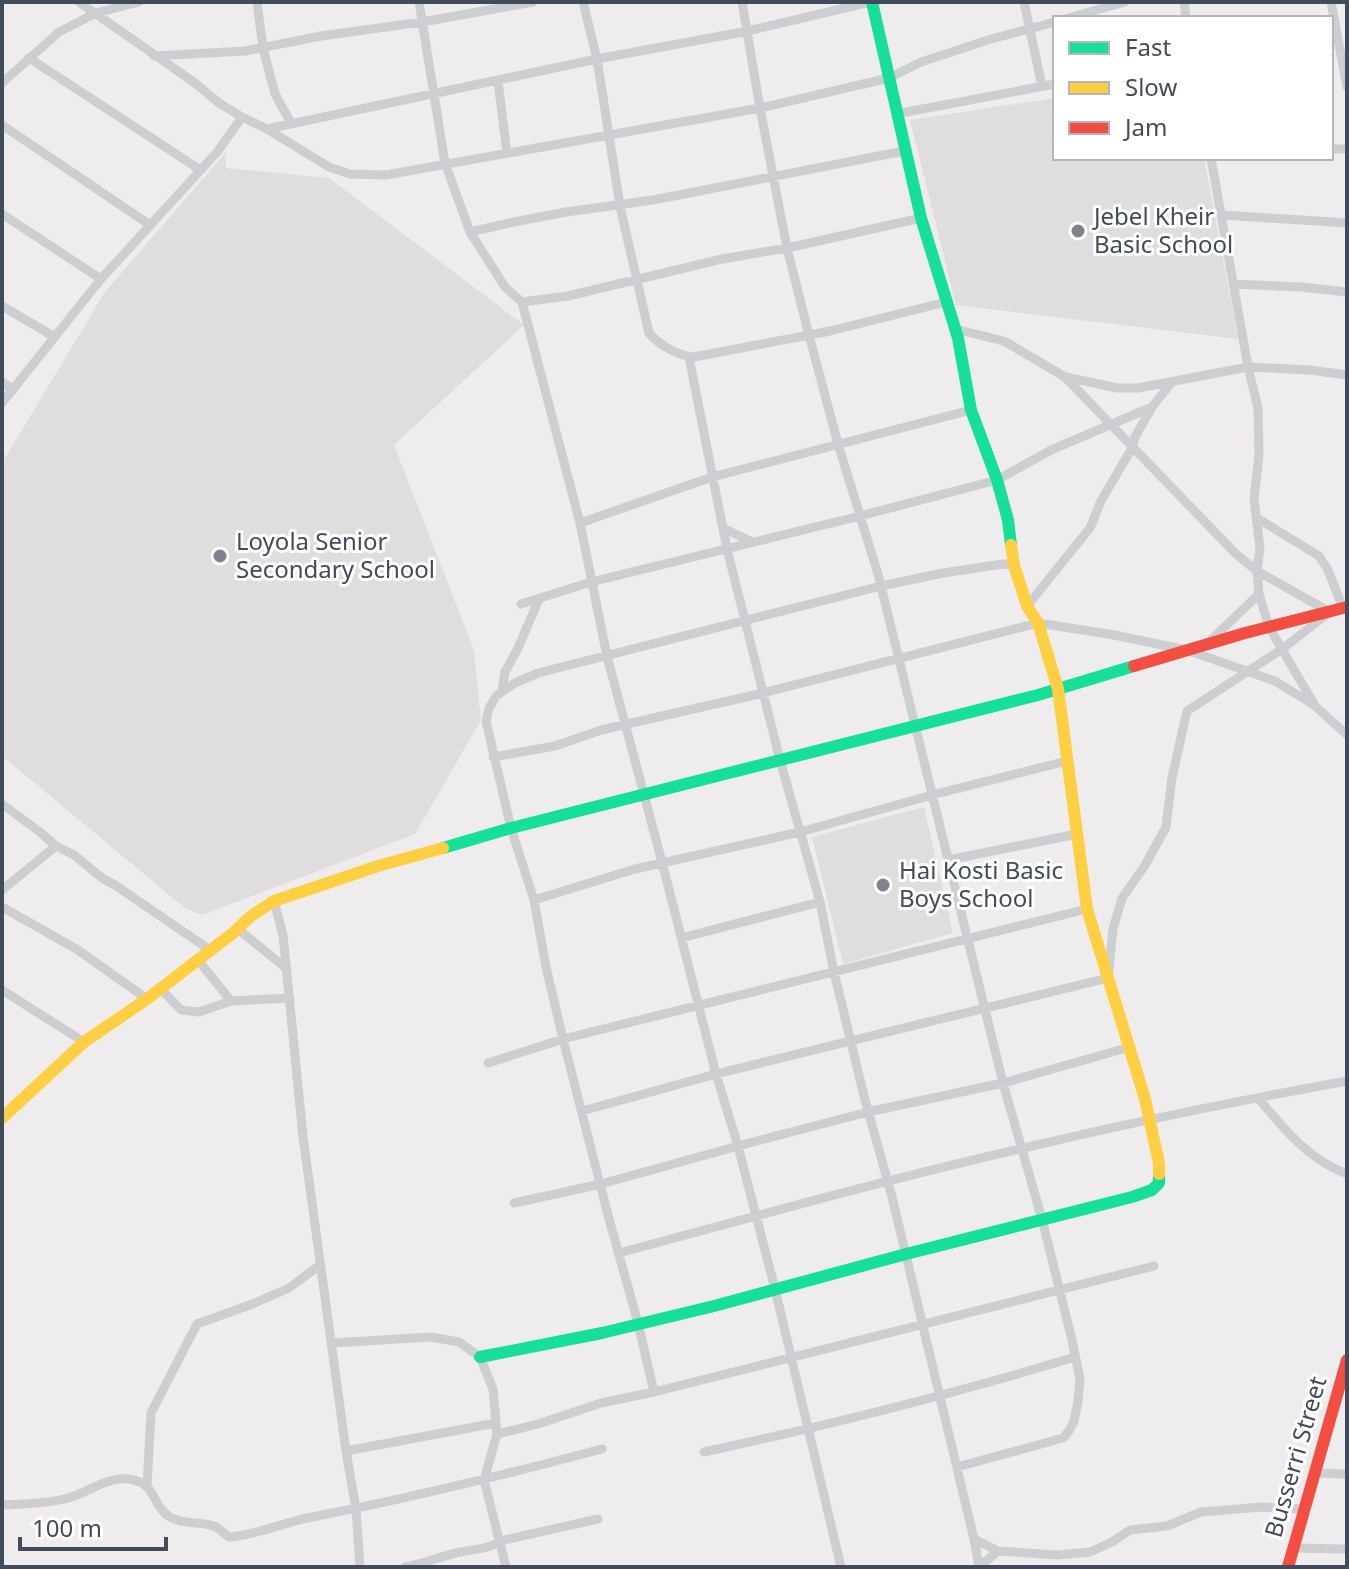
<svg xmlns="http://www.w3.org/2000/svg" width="1349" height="1569" viewBox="0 0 1349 1569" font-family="'Noto Sans',sans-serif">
	<rect width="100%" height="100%" fill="#eeecec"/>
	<!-- education -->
	<path fill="#dfddde" d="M 1055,98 L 1055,158 L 1204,158 L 1238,339 L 956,305 L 910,120 Z
		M 226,152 L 226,168 L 329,178 L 524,325 L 394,445 L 474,650 L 481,720 L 415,834 L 202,915 L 185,908 L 2,756 L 2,463 L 105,292 Z
		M 924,807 L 953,933 L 843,964 L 812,837 Z"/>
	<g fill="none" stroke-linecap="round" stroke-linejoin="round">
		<!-- street -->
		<path stroke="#ccced2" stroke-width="9" d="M 257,2 L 263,48 L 275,94 L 291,123
			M 419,2 L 445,163 L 470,232 L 514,222 L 566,212 L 653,200 L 904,151
			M 583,2 L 597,59 L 620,206 L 649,333 C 659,345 678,356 694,357 L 830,331 L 946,302
			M 742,2 L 760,108 L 787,248 L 809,335 L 838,444 L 878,574 L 1003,1083 L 1042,1219 L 1072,1340 L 1080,1379 L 1078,1401 L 1074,1421 L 1069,1431 L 1063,1438 L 957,1467
			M 1024,2 L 1042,86
			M 1184,2 L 1186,18
			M 1331,2 L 1347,87
			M 1068,18 L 1125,2
			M 154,56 L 245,51 L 321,36 L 422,22 L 533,2
			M 29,58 L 199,169
			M 498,81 L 507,153
			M 2,83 L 59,32 L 96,13 L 139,2
			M 896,114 L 1055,84
			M 242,117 L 267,129 L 329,167 L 350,174 L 386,175 L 760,108 L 889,78 L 921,62 L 991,39 L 1055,22
			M 2,125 L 150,225
			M 267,129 L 597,59 L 748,31 L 870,2
			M 1331,149 L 1347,149
			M 1211,158 L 1248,367 L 1258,408 L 1259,455 L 1254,499 L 1260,548 L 1257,571 L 1259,594 L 1269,627 L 1314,704
			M 2,214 L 101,279
			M 1222,215 L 1347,223
			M 470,232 L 505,287 L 522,302 L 568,296 L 722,259 L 787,248 L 921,218
			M 1233,284 L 1301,287 L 1347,292
			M 522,302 L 580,523 L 607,656 L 662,862 L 716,1074 L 738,1146 L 775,1289 L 841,1567
			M 2,306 L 53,336
			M 689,357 L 727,549 L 780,760 L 820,902 L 834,972 L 864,1096 L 892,1197 L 974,1539 L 979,1567
			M 1066,377 L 1117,388 L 1138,388 L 1248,367 L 1310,370 L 1347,375
			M 2,382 L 13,390
			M 2,403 L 101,279 L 218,151 L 242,117 L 219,103 L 195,83 L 79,2
			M 1257,518 L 1319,556 L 1327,568 L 1343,608 L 1347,606
			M 580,523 L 712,477 L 971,410
			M 723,528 L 752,542
			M 521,604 L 591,582 L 860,516 L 997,480 L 1051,450 L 1152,407
			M 1027,606 L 1090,528 L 1101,501 L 1132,448 L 1135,437 L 1152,407 L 1172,382
			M 1210,641 L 1259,594
			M 502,691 L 505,672 L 518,648 L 539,599
			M 493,757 L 555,746 L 601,730 L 763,693 L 1038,623 L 1114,635 L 1187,650 L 1275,681 L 1314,705 L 1347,735
			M 2,804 L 40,832 L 56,846 L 74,855 L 102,878 L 115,885 L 210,950
			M 948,860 L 1077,834
			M 2,890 L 56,846
			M 534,900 L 635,869 L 800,832 L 932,795 L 1067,761
			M 274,901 L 283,935 L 303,1137 L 346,1451 L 356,1509 L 360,1567
			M 2,907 L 78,950 L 147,999
			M 238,929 L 287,969
			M 681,938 L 820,902
			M 198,960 L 231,1001
			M 160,988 L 181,1010 L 199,1012 L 231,1001 L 290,998
			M 2,990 L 84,1042
			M 488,1063 L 563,1039 L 1087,909
			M 1258,1098 C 1283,1128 1309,1160 1347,1174
			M 582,1111 L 716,1074 L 1108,978 L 1113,929 L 1122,898 L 1144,867 L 1166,827 L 1172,778 L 1187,711 L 1282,649 L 1330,612 L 1257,571 L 1236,554 L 1065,377 L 1004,341 L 955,329
			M 514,1203 L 601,1184 L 738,1146 L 868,1112 L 1003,1083 L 1130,1047
			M 619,1253 C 753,1217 885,1180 1020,1149 C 1128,1123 1237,1101 1347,1081
			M 332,1343 L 431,1337 L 459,1342 L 480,1357 L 493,1389 L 497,1434 L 484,1480 L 506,1567
			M 654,1392 L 638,1323 L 609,1219 L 563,1039 L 546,967 L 534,900 L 511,828 L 486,721 L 489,708 L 496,696 L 515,683 L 538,673 L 881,586 L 943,573 L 1003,564 L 1014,565
			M 497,1434 L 538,1424 L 601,1403 L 654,1392 L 1154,1266
			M 346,1451 L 496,1423
			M 704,1452 C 829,1425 953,1394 1075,1357
			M 1315,1473 L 1347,1474
			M 147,1487 L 151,1413 L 197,1324 L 255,1303 L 289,1288 L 320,1265
			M 2,1505 C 22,1504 44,1504 64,1499 C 90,1494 111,1470 140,1482 C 155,1488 155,1510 172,1518 C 185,1525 201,1521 214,1526 C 219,1528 224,1534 229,1537 C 256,1535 280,1524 307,1518 C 407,1499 504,1475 602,1449
			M 974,1539 L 998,1551
			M 1293,1548 L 1347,1549
			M 405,1567 C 423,1564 439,1557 456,1553 C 471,1549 488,1550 500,1541 L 598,1519
			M 979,1567 L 998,1551 L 1057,1555 L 1090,1552 L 1112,1542 L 1130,1530 L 1167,1526 L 1201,1512 L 1262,1507 L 1304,1509"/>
		<!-- fast -->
		<path stroke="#16e098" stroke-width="12" d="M 872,2 L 921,218 L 958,338 L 971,410 L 997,480 L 1008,520 L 1011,545
			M 443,848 L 511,828 L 1038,695 L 1134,666
			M 480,1357 L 602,1333 L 714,1306 L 906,1254 L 1132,1197 L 1152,1190 L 1159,1183 L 1159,1174"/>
		<!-- slow -->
		<path stroke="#ffcf43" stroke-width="12" d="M 1011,545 L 1014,565 L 1027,606 L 1038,623 L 1058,689 L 1087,909 L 1145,1099 L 1159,1163 L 1159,1174
			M 2,1118 L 84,1042 L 147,999 L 233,933 L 251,916 L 274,901 L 378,866 L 443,848"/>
		<!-- jam -->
		<path stroke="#f24e42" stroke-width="12" d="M 1134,666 L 1245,633 L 1347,607
			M 1288,1567 L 1347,1360"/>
	</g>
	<!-- markers -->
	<g fill="#7e838e" stroke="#fff" stroke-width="3">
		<circle cx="1078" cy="231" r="8"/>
		<circle cx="220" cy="556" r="8"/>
		<circle cx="883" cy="885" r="8"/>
	</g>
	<g text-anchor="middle" stroke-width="6" stroke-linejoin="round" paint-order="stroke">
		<!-- poi labels -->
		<g font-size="24" fill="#424b5b" stroke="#fff" text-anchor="start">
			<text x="1094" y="225">Jebel Kheir<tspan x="1094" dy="28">Basic School</tspan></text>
			<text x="236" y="550">Loyola Senior<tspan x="236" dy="28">Secondary School</tspan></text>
			<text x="899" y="879">Hai Kosti Basic<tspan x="899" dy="28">Boys School</tspan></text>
		</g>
		<!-- street labels -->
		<g font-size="24" fill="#424b5b" stroke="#fff">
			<text transform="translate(1296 1457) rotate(-74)" y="8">Busserri Street</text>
		</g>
	</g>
	<!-- border -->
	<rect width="1349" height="1569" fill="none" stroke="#424b5b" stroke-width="8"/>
	<!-- legend -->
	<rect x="1053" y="16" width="280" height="144" fill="#ffffff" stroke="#b3b7bd" stroke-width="2"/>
	<rect x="1069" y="42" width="40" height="12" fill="#16e098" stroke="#b3b7bd" stroke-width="2"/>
	<text x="1125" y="56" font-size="24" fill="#424b5b">Fast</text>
	<rect x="1069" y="82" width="40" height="12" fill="#ffcf43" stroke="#b3b7bd" stroke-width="2"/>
	<text x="1125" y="96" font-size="24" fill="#424b5b">Slow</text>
	<rect x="1069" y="122" width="40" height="12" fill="#f24e42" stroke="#b3b7bd" stroke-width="2"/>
	<text x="1125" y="136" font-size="24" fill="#424b5b">Jam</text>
	<!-- scale -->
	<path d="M20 1537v12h146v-12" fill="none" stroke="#424b5b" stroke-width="4"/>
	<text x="32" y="1537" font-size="24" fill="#424b5b" stroke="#ffffff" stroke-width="6" paint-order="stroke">100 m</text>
</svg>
